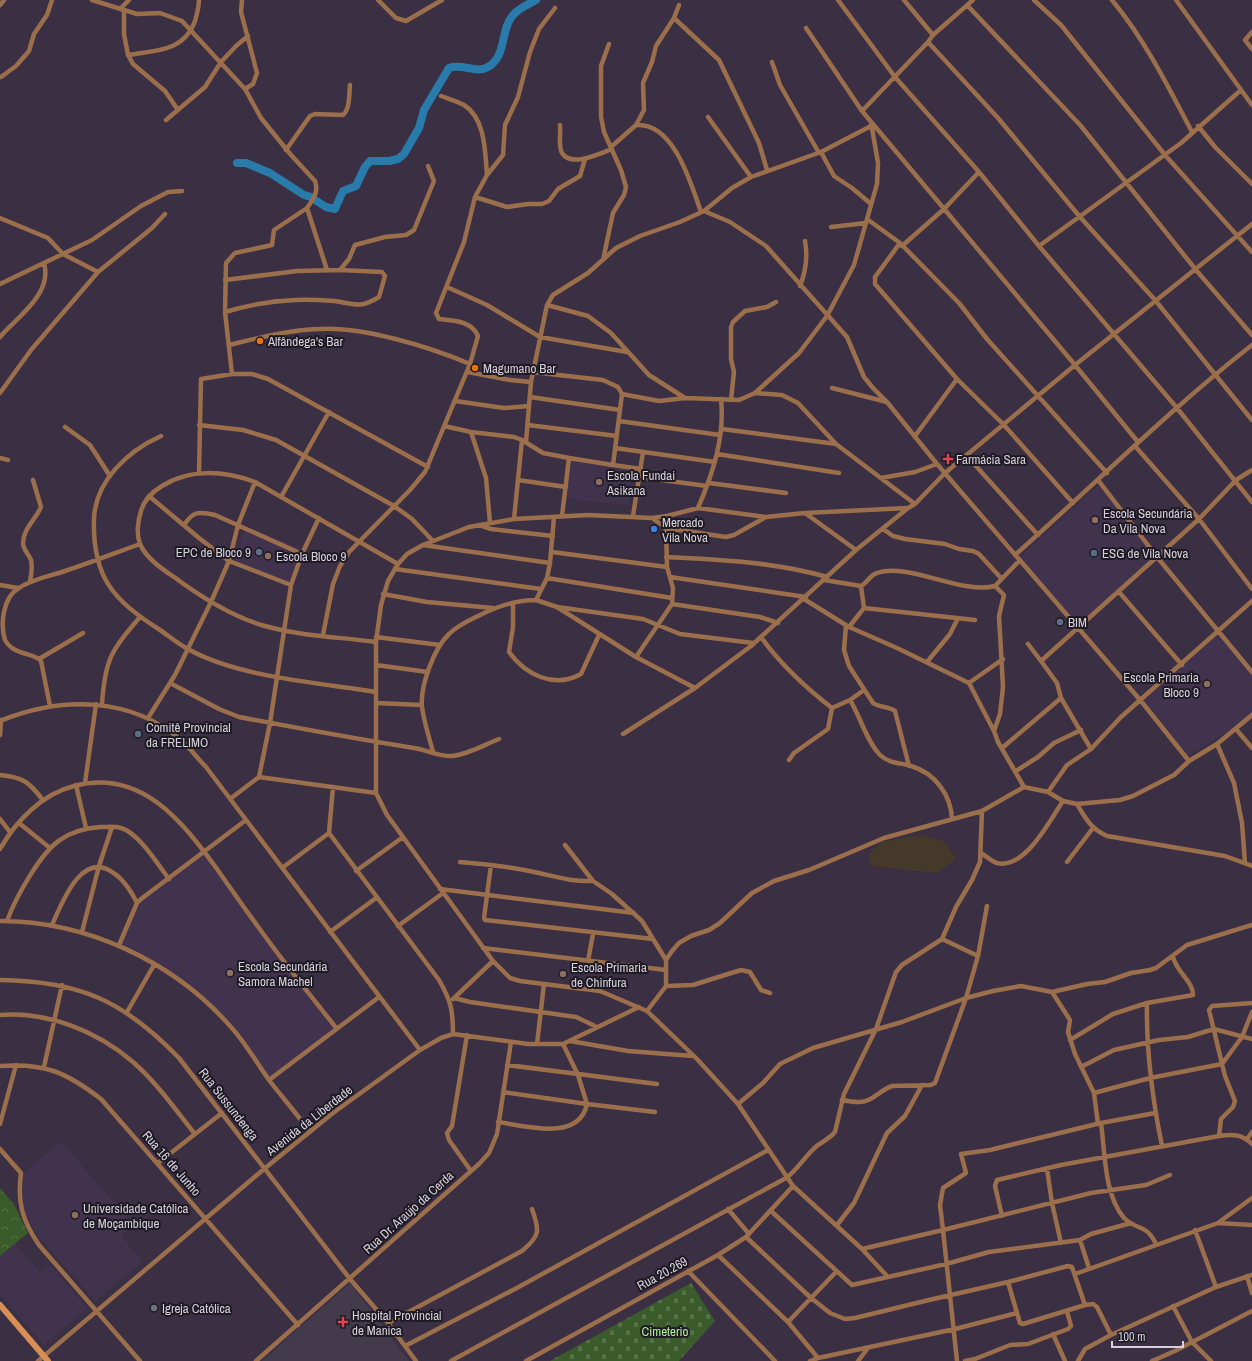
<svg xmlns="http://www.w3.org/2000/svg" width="1252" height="1361" viewBox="0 0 1252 1361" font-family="'Archivo Narrow',sans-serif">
	<defs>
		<pattern id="cemetery-stones" width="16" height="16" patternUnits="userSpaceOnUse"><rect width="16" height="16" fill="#3a5b2a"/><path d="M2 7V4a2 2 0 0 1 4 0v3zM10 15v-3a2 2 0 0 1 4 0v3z" fill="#567248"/></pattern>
		<pattern id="park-crowns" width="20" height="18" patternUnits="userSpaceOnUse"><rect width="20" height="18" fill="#3a5b2a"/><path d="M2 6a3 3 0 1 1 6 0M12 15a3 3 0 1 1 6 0" fill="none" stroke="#567248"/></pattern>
	</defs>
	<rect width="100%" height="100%" fill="#3a2f43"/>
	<!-- commercial -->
	<path fill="#453a2a" d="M 922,835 L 945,842 L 956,859 L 936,873 L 871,866 L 869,854 L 881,842 Z"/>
	<!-- built -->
	<path fill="#41334e" d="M 572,458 L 633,466 L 629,505 L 565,499 Z
		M 1099,485 L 1159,556 L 1077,625 L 1019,558 Z
		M 246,527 L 303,549 L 290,585 L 233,563 Z
		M 1220,629 L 1252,668 L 1252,717 L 1187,756 L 1145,700 Z
		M 202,853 L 334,1030 L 270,1080 L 230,1027 L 184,983 L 120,945 L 137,903 Z
		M 61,1141 L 133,1225 L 121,1236 L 143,1261 L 95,1301 L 39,1237 L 21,1206 L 21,1176 Z
		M 15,1243 L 40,1272 L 49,1264 L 87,1308 L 44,1345 L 0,1295 L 0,1256 Z"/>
	<!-- medical -->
	<path fill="#433b4c" d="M 350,1283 L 409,1361 L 262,1361 Z"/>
	<!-- cemetery -->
	<path fill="url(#cemetery-stones)" d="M 691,1283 L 715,1321 L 679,1361 L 550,1361 Z"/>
	<!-- park -->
	<path fill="url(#park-crowns)" d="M 0,1188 L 14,1204 L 28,1233 L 0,1256 Z"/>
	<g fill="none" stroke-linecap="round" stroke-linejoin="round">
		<!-- river -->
		<path stroke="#297bac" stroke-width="8" d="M 237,163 L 246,163 L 270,173 L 304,195 L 311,197
			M 315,200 L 326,207 L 335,209 L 343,191 L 356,186 L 365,167 L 370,161 L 389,161 L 398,159 L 404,154 L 419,128 L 424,110 L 449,68 C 462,63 476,74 488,67 C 507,56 500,30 513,15 C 519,8 529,4 536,0"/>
		<!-- street -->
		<path stroke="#9c6f4c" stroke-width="4.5" d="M 92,0 L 137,14 L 160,13 L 182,21 L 245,89 L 261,118 L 291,155 L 315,181 C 319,192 313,199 307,208 L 327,270
			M 242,0 L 241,12 L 257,73 L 253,84 L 245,89
			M 378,0 L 396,18 L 406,21 L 442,0
			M 838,0 L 895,77 L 979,172 L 1039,246 L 1177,408 L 1252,502
			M 904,0 L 933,35
			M 973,0 L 933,35 L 928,42 L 862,111 L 1075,365 L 1138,442
			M 1034,0 L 1061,25 L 1165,155 L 1252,252
			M 1112,0 C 1145,40 1168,86 1192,132
			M 1176,0 L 1252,105
			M 0,5 L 4,0
			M 967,5 L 1081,126 L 1196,270 L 1252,335
			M 120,9 L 129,0
			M 124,10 L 124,34 L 128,55 L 133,64 L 165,91 L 178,110
			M 674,18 L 719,60 L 759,143 L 767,170
			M 806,28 L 862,111
			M 1252,32 L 1245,40 L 1252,49
			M 928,42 L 998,118 L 1080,217 L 1155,300 L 1252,420
			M 128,55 C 156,50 184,52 195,21 C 197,14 199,7 199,0
			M 772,62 L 780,85 L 819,153
			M 1,77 L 16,66 L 29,51 L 34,34 L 47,15 L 52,0
			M 441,96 C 449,99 457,101 464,105 C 486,119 485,153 487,175
			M 708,117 L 751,177
			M 166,120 L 205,87 L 221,62 L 236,46 L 248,36
			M 560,125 C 561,133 558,147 562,153 C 571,168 601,153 612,149
			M 636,125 C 674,122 691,184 701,212
			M 1198,126 L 1215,147 L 1252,184
			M 611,147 L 636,125 L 644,110 L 643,83 L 652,62 L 656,46 L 674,18 L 679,5
			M 286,150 L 310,116 L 315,114 L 343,115 C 350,109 349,95 350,85
			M 821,152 L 834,176 L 852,188 L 871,204
			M 475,197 L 507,207 L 528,204 L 542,204 L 549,201 L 558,189 L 580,176 L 585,159
			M 704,211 L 730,222 L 766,246 L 847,337 L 864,377 L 873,388 L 887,402 L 937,464 L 1141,701 L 1189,761
			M 0,218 L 48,238 L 63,254 L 98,272
			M 867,219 L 900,243 L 959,303 L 987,339 L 1107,473
			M 831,227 L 866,223
			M 900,243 L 875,277 L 875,284 L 957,379 L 1004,425 L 1073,503
			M 902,246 L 944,209 L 979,172
			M 1039,246 L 1181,143 L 1241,90
			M 603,260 L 613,213 L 624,195 L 626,187 L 621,170 L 604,132 L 601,117 L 601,66 L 609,44
			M 340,270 L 349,259 L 355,245 L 385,237 L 406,235 L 414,230 L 434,181 L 428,166
			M 225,280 L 297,271 L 340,270 L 382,272 L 385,276 L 379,297 C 360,309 354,304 335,301 C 322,300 307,299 295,300 C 271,301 248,305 225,312
			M 0,284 L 92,240 L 141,206 L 168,192 L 182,191
			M 800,286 C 806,271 808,257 805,241
			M 447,287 L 487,305 L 540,337 L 627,352
			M 547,305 L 588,316 L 611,333 L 649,375 L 685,398 L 739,400 L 755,393 L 799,353 L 827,316 L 854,265 L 877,184 L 878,163 L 871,122
			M 0,337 C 17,317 53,294 44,263
			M 229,345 C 258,338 288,330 319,329 C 362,326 430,347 470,364 L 425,472 L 410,490 L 349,552 L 340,566 L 333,584 L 323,635
			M 470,364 L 478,336 C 471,320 453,321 439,319 L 436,313 L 464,242 L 475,197 L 487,175 L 503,155 L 505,125 L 518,97 L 530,52 L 539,29 L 555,8
			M 468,372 L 510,380 L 531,382 L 547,305 L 553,295 L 588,273 L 616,248 L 640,236 L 680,222 L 704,211 L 732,188 L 751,177 L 821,152 L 871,126
			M 532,372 L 603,380 L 618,387 L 622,394 L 613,465 L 569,458 L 562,516
			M 232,374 L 225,312 L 226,263 L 235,253 L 272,245 L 274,230 L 307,208
			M 832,388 L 887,402
			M 0,393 L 31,350 L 98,272 L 152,228 L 165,214
			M 755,393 L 782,395 L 798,403 L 836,444 L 915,504
			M 622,394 L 659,401 L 685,398
			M 530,397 L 620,410
			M 731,400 L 734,372 L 731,359 L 731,327 L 733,322 L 745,311 L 767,307 L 776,302
			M 455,401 L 504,408 L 529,406
			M 619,421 L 720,435
			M 199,425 L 243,430 L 276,440 L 394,506 L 412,519 L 432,540
			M 528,425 L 617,436
			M 444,426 L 471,432 L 514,437 L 522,440 L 543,453 L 569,458
			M 65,427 L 90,445 L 110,476
			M 722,429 L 836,444
			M 471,432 L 486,478 L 490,523
			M 161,436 C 128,451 96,480 94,518 C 92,577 113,600 160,630 C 169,636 178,644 188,649 C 237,677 320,683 376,692
			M 915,436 L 957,379
			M 526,442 L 531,382
			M 1135,446 L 1199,519 L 1252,589
			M 615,448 L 715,462
			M 717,454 L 839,473
			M 967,456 L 1038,535
			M 0,458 L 8,460
			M 613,465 L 641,469
			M 199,473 L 201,379 L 232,374 L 252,374 L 268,379 L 428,467
			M 639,477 L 707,486
			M 881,478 L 915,472 L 937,464
			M 518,480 L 566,487
			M 1098,480 L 1157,557 L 1252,672
			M 255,482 C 225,471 190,468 162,486 C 152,492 144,500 141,511 C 138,520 136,534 140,544 C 146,558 162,569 174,577 C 201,597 232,617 265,626 C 300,636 339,637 376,642
			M 709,483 L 786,493
			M 149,496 L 199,538 L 229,561 L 291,585
			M 281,497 L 329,412
			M 698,508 C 713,473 725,437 721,399
			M 805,513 L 856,550
			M 633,516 L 643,452
			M 652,518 L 666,528 L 726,537 L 734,535 L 766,517
			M 514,519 L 522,440
			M 184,525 C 194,510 199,512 215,515 L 302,554
			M 479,525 L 491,529 L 553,536
			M 883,529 L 893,536 L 905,539 L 945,544 L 959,549 L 973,551 L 979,554 L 1001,578
			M 423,545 L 550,563
			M 552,552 L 667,567
			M 1015,555 C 1094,485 1169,410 1252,345
			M 666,557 C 721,560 775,562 827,577
			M 1020,560 L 995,586 L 1004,595 L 999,616 L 1003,687 L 1000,714 L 994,731 L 998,742 L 1024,787 L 1048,792 L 1063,801 L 1077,804 L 1120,800 L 1133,796 L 1174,775 L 1189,761 L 1217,744 L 1252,715
			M 395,569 L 541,589
			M 670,577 L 806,597
			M 547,578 L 672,598
			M 824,580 L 861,586 C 867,583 870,575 877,573 C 908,562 962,595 995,586
			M 30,582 C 31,575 33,568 31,560 C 29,554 23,550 23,543 C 23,529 36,519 41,507 L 33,480
			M 0,585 L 18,588
			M 1119,592 L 1182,665
			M 383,594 L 427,602 L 493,608
			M 804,599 L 849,627 L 897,648 L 969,683 L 994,731
			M 536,600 L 557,607 L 636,657 L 695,688
			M 513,603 L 513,627 L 509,652 C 526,675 554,689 581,674 L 599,635
			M 672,604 L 760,617 L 778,623
			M 557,607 L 643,619 L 680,634 L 753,643
			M 864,608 L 975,620
			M 846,625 L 844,650 L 849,666 L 873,703 C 880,708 889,706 895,711 L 909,766
			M 849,627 L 864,608 L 861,586
			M 376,637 L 440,645
			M 761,637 C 781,665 805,687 832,708
			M 1028,644 L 1041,661
			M 636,657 L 672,604 L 673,588 L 667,567 L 666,528
			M 39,659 L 83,633
			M 927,662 L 950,634 L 957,620
			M 376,665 L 428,672
			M 170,683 L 219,709 L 239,717 C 297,728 356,739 414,748 C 427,750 440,757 453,756 C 469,754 484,745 499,739
			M 969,683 L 1003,659
			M 1061,698 L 1091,749
			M 850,700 C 860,716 867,742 880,755 C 888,763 901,763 911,766 C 935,773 951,795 952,819
			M 376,703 L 422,705
			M 102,704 C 105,659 111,651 140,617
			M 50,706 L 41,661 C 33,652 14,656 5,640 C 0,624 3,597 19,588 C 32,579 50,576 65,571 C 90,563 115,553 140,544
			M 148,718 L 175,675 L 211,602 L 229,561 L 238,525 L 255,482 L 398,564
			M 0,721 C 61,696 132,696 183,742 C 191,749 198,759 206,767 L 420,1050
			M 1236,729 L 1252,748
			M 623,734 L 695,688 L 751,646 L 856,550 L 908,508
			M 0,735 L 1,720
			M 1217,744 L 1234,783 L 1242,823 L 1245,863
			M 1002,748 L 1061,698 L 1057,683 L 1041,661 L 1199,519 L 1236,480 L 1252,470
			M 433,752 C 429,737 424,722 422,707 C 420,686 434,648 449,634 C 458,625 470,620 480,615 C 498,606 516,600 536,600 L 547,578 L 550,563 L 554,517
			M 789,760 L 794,753 L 828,729 L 832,708 L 850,700 L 864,690
			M 1016,771 L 1038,757 L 1054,743 L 1081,730
			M 0,775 C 23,777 29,782 43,800
			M 259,777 L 270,723 L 291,585 L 302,554 L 319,518
			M 85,783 L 96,704
			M 76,785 L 86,828
			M 1048,792 L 1067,765 L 1091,749 L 1121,717 L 1252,601
			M 230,799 L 259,777 L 376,793
			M 1077,804 C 1085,818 1091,829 1107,836 L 1225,856 L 1252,866
			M 0,819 L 10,832
			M 19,823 L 50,848
			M 329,833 L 439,980 C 451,1001 453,1010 453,1034
			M 565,845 L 593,881 L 612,894 L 642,921 L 666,960
			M 0,849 C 16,821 42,794 74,786 C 141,768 182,821 217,869 C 231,889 245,909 259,928 C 284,963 311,996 337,1029
			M 981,853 C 986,856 991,861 997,863 C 1025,870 1050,820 1063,801
			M 460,862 C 486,864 513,867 539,873 C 557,877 573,882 593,881
			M 1067,862 L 1093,828
			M 491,865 L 484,918 L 485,920 L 653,939
			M 282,868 L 329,833 L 333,787
			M 356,871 L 403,837
			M 440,889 L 634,913
			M 0,921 C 86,921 173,961 230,1026 C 245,1042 256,1062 269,1080 C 282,1097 297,1114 310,1132
			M 7,921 C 15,899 40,853 60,840 C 71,832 87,828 100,827 C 107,827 115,826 121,828 C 139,833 158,865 169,879
			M 52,925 C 62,903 81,851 112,872 C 124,879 131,891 137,903
			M 398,926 L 443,893
			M 82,932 L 99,866 L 112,827
			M 330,932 L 376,898
			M 942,939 L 978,956
			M 119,945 L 137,903 L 141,899 L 246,820
			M 483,948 L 666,970
			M 588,961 L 593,934
			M 0,980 C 80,981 124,1001 179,1058 L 350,1279 L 388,1323 L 416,1361
			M 666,986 L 693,985 L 741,970 L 750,972 L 761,990 L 770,993
			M 1052,992 L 1070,1020 L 1068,1032 L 1075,1054 L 1094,1093 L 1098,1124
			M 454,998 L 470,1002 L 576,1017 L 595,1026
			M 453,999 L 493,961
			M 1147,1003 C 1146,1053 1152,1097 1162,1146
			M 647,1011 L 666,986 L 666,960 L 672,951 L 679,943 L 691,936 L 709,930 L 720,923 L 752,893 L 774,881 L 809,870 L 884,838 L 982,811 L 1024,787
			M 127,1012 L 154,965
			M 0,1015 C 47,1011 97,1031 133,1062 C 156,1082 175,1109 194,1133
			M 467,1035 L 452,1126 L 447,1133 L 449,1140 L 471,1171
			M 1070,1040 L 1113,1014 L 1147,1003 L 1193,995 C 1194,983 1176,971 1173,957
			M 570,1041 L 628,1051 L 693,1056
			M 537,1044 L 544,984
			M 507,1065 L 657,1084
			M 0,1066 C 45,1063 66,1072 101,1099 L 298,1325
			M 44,1067 L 62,985
			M 1081,1067 L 1114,1050 L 1159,1040 L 1188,1037 L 1214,1029 L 1252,1039
			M 269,1080 L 379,997
			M 503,1092 L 587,1104 L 578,1075 L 563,1044
			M 1094,1093 L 1150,1078 L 1222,1064 L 1242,1037 L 1252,1012
			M 842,1100 C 847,1101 853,1102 858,1102 C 871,1103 880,1090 892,1086 L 931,1085 L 935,1083 L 966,998 L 978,956 L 987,906
			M 738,1104 L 763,1083 L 780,1064 L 813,1048 L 902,1022 L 966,998 L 993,991 L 1021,986 L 1052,992 L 1087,984 L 1105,982 L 1131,973 L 1150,970 L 1156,968 L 1187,945 L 1252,925
			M 498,1122 C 526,1126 579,1142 587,1104 L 655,1112
			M 1101,1123 C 1105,1152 1104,1195 1124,1218 C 1137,1231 1146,1223 1156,1244
			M 0,1124 L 16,1065
			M 1219,1136 L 1221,1119 L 1233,1107 L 1235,1101 L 1225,1076 L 1209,1010 L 1212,1006 L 1252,1003
			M 1247,1139 L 1252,1132
			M 0,1149 L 21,1173 C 17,1202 22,1220 39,1245 L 140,1361
			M 158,1163 L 222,1113
			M 1047,1169 L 1052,1203 L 1061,1243
			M 728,1209 L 749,1234
			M 771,1211 L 852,1285 L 946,1264 L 989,1252 L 1080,1240 L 1089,1268
			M 1002,1216 L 995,1186 L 997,1180 L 1061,1165 L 1219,1136 C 1233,1134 1242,1134 1252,1144
			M 1218,1223 L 1252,1225
			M 837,1225 L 854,1203 L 887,1133 L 905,1116 L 922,1085
			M 1195,1230 L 1216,1287
			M 746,1237 L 811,1298 L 830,1313 L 845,1319 L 855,1318 L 929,1300 L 1008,1282 L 1068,1266 L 1072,1267 L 1085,1305 L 1023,1324 L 1020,1323 L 1017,1313 L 955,1329 L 818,1358 L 810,1361
			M 1080,1240 L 1091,1234 L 1131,1223
			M 862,1249 L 943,1230 L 940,1205 L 943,1188 L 966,1173 L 961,1154 L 990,1150 L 1101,1123 L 1155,1113
			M 718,1255 L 788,1322 L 818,1358
			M 688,1271 L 775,1361
			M 1075,1274 L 1218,1223 L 1252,1198
			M 887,1276 L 862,1249 L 793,1186 L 738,1104 L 697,1059 L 647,1011 L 600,991 L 520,981 L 510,978 L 493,961 L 387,815 L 376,793 L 376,642 L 381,605 L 388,581 L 398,564 L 407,554 L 423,545 L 469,527 L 514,519 L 588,515 L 652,518 L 667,516 L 698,508 L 766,517 L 805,513 L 908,508 L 915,504 L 945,473 L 1075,365 L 1252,224
			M 1247,1276 L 1252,1293
			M 1008,1282 L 1017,1313
			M 1085,1305 L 1093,1304 L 1097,1307 L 1111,1335 L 1216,1287 L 1252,1275
			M 1173,1306 L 1192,1342 L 1211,1361
			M 788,1322 L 836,1272
			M 388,1323 L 522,1251 C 540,1236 540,1231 532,1209
			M 1053,1334 L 1065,1361
			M 405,1346 L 515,1289 L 768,1150
			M 38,1361 L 264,1169 L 333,1113 L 420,1050 L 441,1038 L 453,1034 L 528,1044 L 563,1044 L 639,1007
			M 256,1361 L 479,1164 L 489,1153 L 497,1134 L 511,1042
			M 451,1361 L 786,1178 C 799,1169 805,1155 818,1145 C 824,1141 830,1138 835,1132 L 844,1094 L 876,1029 L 896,972 L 902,965 L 942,939 L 956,907 L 972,880 L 980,862 L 982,811
			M 526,1361 L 718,1255 L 746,1237 L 793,1186
			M 858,1361 L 868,1348
			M 957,1361 L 943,1230 L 1091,1193 L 1146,1185 L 1170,1175
			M 965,1361 L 975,1359 L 1010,1345 L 1028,1344 L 1068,1329 L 1071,1326 L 1067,1311
			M 1078,1361 L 1085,1349 L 1111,1335
			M 1152,1361 L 1175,1351 L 1252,1311"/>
		<!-- secondary -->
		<path stroke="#d78f55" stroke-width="6" d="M 0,1305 L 48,1361"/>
	</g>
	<!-- markers -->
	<g fill="#e8710a" stroke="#1e1a23" stroke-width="1.5">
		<circle cx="260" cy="341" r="4"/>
		<circle cx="475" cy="368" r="4"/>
	</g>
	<g fill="#e0444e" stroke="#1e1a23" stroke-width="1.5">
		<path d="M946 453h4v4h4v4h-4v4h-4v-4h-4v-4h4z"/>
		<path d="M341 1316h4v4h4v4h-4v4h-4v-4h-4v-4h4z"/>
	</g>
	<g fill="#8d6e63" stroke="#1e1a23" stroke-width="1.5">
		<circle cx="599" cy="482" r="4"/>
		<circle cx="1095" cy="520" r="4"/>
		<circle cx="268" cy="556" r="4"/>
		<circle cx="1207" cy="684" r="4"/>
		<circle cx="230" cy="973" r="4"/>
		<circle cx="563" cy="974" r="4"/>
		<circle cx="75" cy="1215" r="4"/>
	</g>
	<circle fill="#3f7fe0" stroke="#1e1a23" stroke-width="1.5" cx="654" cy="529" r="4"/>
	<g fill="#5c6f8a" stroke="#1e1a23" stroke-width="1.5">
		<circle cx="259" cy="552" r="4"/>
		<circle cx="1094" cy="553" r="4"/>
		<circle cx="1060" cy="622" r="4"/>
		<circle cx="138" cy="734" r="4"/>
	</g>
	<circle fill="#6b7280" stroke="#1e1a23" stroke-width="1.5" cx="154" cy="1308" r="4"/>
	<g text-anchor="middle" stroke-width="4" stroke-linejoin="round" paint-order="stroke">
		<!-- poi labels -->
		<g font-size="13" fill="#d6cfdc" stroke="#1e1a23" text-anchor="start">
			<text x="268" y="346">Alfândega's Bar</text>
			<text x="483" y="373">Magumano Bar</text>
			<text x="956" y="464">Farmácia Sara</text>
			<text x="607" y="480">Escola Fundai<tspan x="607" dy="15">Asikana</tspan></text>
			<text x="1103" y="518">Escola Secundária<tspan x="1103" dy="15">Da Vila Nova</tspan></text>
			<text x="662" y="527">Mercado<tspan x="662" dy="15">Vila Nova</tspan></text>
			<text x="251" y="557" text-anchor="end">EPC de Bloco 9</text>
			<text x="1102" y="558">ESG de Vila Nova</text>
			<text x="276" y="561">Escola Bloco 9</text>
			<text x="1068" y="627">BIM</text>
			<text x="1199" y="682" text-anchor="end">Escola Primaria<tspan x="1199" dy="15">Bloco 9</tspan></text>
			<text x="146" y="732">Comitê Provincial<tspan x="146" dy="15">da FRELIMO</tspan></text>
			<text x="238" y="971">Escola Secundária<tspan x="238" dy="15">Samora Machel</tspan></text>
			<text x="571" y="972">Escola Primaria<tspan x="571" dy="15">de Chinfura</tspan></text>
			<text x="83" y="1213">Universidade Católica<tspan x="83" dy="15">de Moçambique</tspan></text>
			<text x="162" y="1313">Igreja Católica</text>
			<text x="352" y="1320">Hospital Provincial<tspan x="352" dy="15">de Manica</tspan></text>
		</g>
		<!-- street labels -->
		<g font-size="13" fill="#d6cfdc" stroke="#1e1a23">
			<text transform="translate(229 1104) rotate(52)" y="5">Rua Sussundenga</text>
			<text transform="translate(309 1120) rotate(-38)" y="5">Avenida da Liberdade</text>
			<text transform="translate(172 1163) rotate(49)" y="5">Rua 16 de Junho</text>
			<text transform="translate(408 1212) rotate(-42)" y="5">Rua Dr. Araújo da Cerda</text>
			<text transform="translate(662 1273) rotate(-29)" y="5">Rua 20.269</text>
		</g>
		<!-- park labels -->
		<g font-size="13" fill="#b1f093" stroke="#1e1a23">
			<text x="665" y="1336">Cimeterio</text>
		</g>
	</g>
	<!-- scale -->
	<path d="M1112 1341v6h71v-6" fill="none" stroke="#d6cfdc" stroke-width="2"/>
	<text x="1118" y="1341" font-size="12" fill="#d6cfdc" stroke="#1e1a23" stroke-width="3" paint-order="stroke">100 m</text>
</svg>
